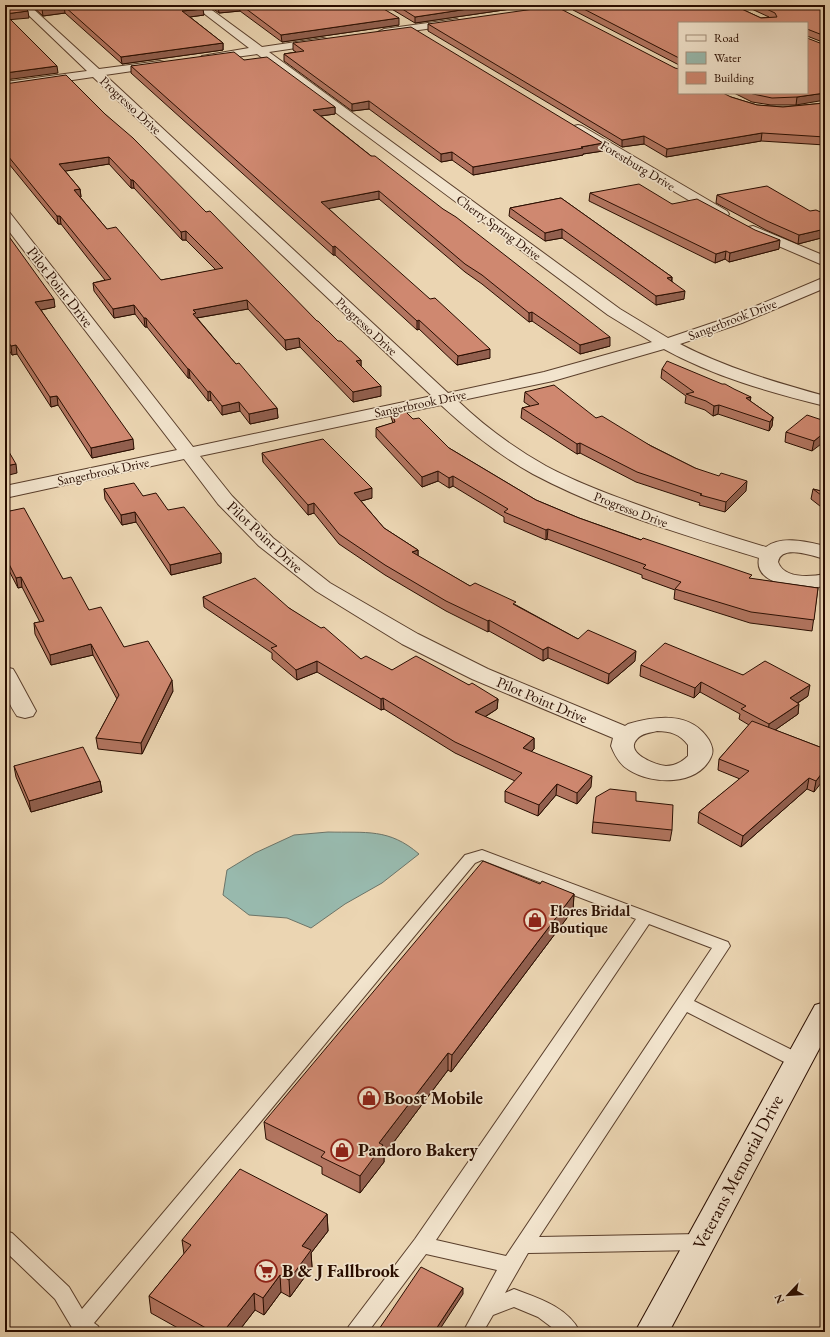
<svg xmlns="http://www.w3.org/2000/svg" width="830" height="1337" viewBox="0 0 830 1337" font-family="'EB Garamond',serif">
	<rect width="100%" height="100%" fill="#ebd5b2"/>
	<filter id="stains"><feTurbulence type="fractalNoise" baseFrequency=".005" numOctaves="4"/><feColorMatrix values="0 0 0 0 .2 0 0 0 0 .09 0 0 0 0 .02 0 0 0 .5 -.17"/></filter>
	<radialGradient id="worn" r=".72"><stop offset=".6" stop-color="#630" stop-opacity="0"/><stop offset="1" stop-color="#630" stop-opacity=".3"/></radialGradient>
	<!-- water -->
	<path fill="#98b9ad" stroke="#6c7468" d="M 328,832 C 366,833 389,828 419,854 L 382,883 L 345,904 L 311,928 L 287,918 L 249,915 L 223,895 L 227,870 L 255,853 L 294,835 Z"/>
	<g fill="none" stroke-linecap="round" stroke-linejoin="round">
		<!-- service casing -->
		<g stroke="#5a3f2c" stroke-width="2">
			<path id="service" d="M 482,850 L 728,942 L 730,946 L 694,1001 L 804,1056 L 807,1061 L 804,1066 L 798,1068 L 792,1066 L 687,1012 L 539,1237 L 699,1234 L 706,1236 L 708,1242 L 706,1248 L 699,1250 L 528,1253 L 505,1293 L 514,1289 C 538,1298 568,1307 580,1332 L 558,1332 L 538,1317 L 514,1307 L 493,1315 L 483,1332 L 463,1332 L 497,1270 L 426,1254 L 368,1332 L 346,1332 L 349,1326 L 415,1239 L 636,919 L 482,860 L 475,863 L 94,1323 L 98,1326 L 101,1332 L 74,1331 L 55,1299 L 5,1251 L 5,1231 L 12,1233 L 69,1287 L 82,1309 L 465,855 ZM 649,924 L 712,948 L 506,1256 L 436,1240 Z"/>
		</g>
		<!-- minor casing -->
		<g stroke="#5a3f2c" stroke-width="2">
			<path id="minor" d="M 18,5 L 29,5 L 99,69 L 160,61 L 164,62 L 166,64 L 164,66 L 160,67 L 105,75 L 448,393 L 544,372 L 652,342 L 608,315 L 257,54 L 206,61 L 202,60 L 200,58 L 202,56 L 249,48 L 193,5 L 205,5 L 262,47 L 323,38 L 327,39 L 329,41 L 323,44 L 269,52 L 620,309 L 668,338 L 730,317 L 825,277 L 825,288 L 742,323 L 680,344 C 726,368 775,382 825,396 L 825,406 C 769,392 715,377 664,349 L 553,381 L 458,401 C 484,426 514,448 546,466 C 574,481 603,492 633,503 C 677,519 721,534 766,547 C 782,535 807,542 825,546 L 825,559 C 813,556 781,544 778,562 C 784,579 810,577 825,574 L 825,586 C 807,590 753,587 759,558 C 684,535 602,511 533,474 C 500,456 469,431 441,405 L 200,456 L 232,496 L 273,538 L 330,583 L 418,634 L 488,669 L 625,726 L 628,724 C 656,716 691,711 709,740 C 712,746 714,751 711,757 C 698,786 652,785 629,770 C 620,765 615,756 611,746 L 613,738 L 472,679 L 402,644 L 316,591 L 259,546 L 218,504 L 184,459 L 5,498 L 5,486 L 177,450 L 5,226 L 5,212 L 10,213 L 193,447 L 432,396 L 93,77 L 5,90 L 5,82 L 87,71 ZM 657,731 C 670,731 680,734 688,745 L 688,756 C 682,762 674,766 666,766 C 655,765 624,753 637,739 C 642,733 650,733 657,731 Z
				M 555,5 L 581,5 L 576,8 L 529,15 L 524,12 L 529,9 Z
				M 457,19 L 462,22 L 461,24 L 384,35 L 378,32 L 384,29 Z
				M 578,125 L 582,126 L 727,211 L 729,214 L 727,217 L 722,218 L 717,217 L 574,132 L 572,129 L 574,126 Z
				M 753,226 L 825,256 L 825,266 L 748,233 L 746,230 L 748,227 Z
				M 5,667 L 13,669 L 16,674 L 36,711 L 33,716 L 25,718 L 17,716 C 4,697 5,689 5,667 Z"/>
		</g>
		<!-- secondary casing -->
		<g stroke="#290d00" stroke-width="2">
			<path id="secondary" d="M 825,1002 L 825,1038 L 669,1332 L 635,1332 L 815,1005 Z"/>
		</g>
		<!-- service -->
		<use href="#service" fill="#f2e4cd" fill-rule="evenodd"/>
		<!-- minor -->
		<use href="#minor" fill="#f2e4cd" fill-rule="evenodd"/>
		<!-- secondary -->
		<use href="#secondary" fill="#f2e4cd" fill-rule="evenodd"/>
	</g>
	<!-- wall -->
	<path fill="#b27560" stroke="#290d00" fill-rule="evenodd" d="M 31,5 L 199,5 L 204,15 L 190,17 L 223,43 L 223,50 L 122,64 L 65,13 L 43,16 Z
		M 208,5 L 377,5 L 399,25 L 282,42 L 240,11 L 219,13 Z
		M 385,5 L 538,5 L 415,23 Z
		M 573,5 L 733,5 L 761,18 L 769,17 L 743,5 L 825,5 L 825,43 L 807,36 L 679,23 L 679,65 L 573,10 Z
		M 428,24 L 675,68 L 679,93 L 731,97 L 757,105 L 783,107 L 825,103 L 825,145 L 761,141 L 666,157 L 644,144 L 622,147 L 428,31 Z
		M 293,43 L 603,151 L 583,154 L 583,155 L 473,175 L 452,160 L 441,162 L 369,109 L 352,111 L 284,61 L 284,54 L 296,52 L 293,50 Z
		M 244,60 L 335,107 L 335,114 L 321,116 L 610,346 L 580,354 L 532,321 L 529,322 L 482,284 L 465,272 L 379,199 L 328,208 L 490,358 L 457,365 L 419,329 L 417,330 L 335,255 L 333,255 L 131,73 L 131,66 Z
		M 5,84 L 105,114 L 317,321 L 338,341 L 361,360 L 361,366 L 381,396 L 353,402 L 300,347 L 286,350 L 248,309 L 197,318 L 236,364 L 277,408 L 278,418 L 250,424 L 240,411 L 222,415 L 211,400 L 208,401 L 190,378 L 188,378 L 147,327 L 145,327 L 135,314 L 114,318 L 94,291 L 93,283 L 105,280 L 61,224 L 58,224 L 9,164 L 5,164 ZM 109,164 L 131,188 L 134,188 L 182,240 L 186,240 L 216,270 L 161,280 L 107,229 L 80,197 L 81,197 L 80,189 L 65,171 Z
		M 734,93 L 807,93 L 796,105 L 771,105 L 752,102 Z
		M 590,193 L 672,204 L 779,249 L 729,262 L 725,259 L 715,263 L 589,201 Z
		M 717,195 L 825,214 L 825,237 L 798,244 L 766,230 L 716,203 Z
		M 561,198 L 672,277 L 672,281 L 684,299 L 656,305 L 562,238 L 545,241 L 509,216 L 510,208 Z
		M 5,231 L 55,307 L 41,310 L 134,449 L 92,458 L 58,405 L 51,407 L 17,354 L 12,355 L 5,344 Z
		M 662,369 L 750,401 L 773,417 L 772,426 L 769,431 L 718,414 L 713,416 L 705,410 L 685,403 L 686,396 L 661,378 Z
		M 525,392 L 596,418 L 695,468 L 746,491 L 725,512 L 699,505 L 700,503 L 636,482 L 580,453 L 577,454 L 521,418 L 522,408 L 530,406 L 524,402 Z
		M 391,408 L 413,419 L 449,448 L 536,500 L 579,518 L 752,579 L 818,588 L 812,631 L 750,623 L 674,599 L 675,590 L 642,578 L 642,575 L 547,539 L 546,540 L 504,522 L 504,517 L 453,486 L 449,488 L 438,481 L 422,487 L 376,437 L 376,428 L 393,423 L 391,417 Z
		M 825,421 L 812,451 L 785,442 L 786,432 Z
		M 262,453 L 372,498 L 361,501 L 384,528 L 418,550 L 418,556 L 470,586 L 516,605 L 578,639 L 635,661 L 608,684 L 548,658 L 543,661 L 489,631 L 488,632 L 446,611 L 385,575 L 339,544 L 314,513 L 308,515 L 263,462 Z
		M 104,489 L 143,496 L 168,510 L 221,553 L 221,563 L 171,575 L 136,522 L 122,525 L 105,499 Z
		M 813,489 L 825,492 L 825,510 L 811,499 Z
		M 5,512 L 63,579 L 89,610 L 124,647 L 173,691 L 142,754 L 98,749 L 96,738 L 117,699 L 93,655 L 51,665 L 35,634 L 34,623 L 40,622 L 22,587 L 18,588 L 5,563 Z
		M 203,597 L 289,608 L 361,659 L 392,670 L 469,685 L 498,699 L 497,709 L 485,717 L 534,738 L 534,749 L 531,752 L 591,787 L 577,804 L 556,795 L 538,816 L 505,802 L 505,791 L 515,781 L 455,753 L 384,709 L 381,710 L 317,672 L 297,680 L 272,659 L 272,653 L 204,607 Z
		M 641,665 L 743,675 L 808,696 L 798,703 L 798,714 L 775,730 L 825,749 L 814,792 L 807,789 L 741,847 L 698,823 L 699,812 L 740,779 L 718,770 L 719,759 L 749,725 L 739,719 L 740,714 L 700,692 L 694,698 L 640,676 Z
		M 14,766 L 100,781 L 102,792 L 31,812 L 16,777 Z
		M 636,801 L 672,830 L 670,841 L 592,833 L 593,822 Z
		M 540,884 L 574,894 L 573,910 L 451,1072 L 448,1070 L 384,1155 L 384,1162 L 360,1193 L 322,1174 L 322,1167 L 266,1139 L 264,1122 Z
		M 327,1214 L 328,1231 L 311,1253 L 312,1267 L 290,1297 L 281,1292 L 264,1315 L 255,1310 L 238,1332 L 185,1332 L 151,1313 L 149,1296 L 184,1254 L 182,1240 Z"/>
	<!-- shaded-wall -->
	<path fill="#915f4e" stroke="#290d00" d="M 231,5 L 239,5 L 240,11 L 219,13 L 218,7 Z
		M 494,5 L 538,5 L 415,23 L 415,17 Z
		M 64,6 L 65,13 L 43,16 L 42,9 Z
		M 203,9 L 204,15 L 183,18 L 182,11 Z
		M 28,11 L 29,18 L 6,20 L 5,14 Z
		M 399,18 L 399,25 L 282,42 L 281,35 Z
		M 223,43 L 223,50 L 122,64 L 121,57 Z
		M 57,66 L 58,73 L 5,80 L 5,73 Z
		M 825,93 L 825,100 L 796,105 L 797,97 Z
		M 369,101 L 369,109 L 352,111 L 352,104 Z
		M 335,107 L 335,114 L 313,117 L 313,110 Z
		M 762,133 L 761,141 L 666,157 L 667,149 Z
		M 644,136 L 644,144 L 622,147 L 622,140 Z
		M 603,143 L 603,151 L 583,154 L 583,155 L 473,175 L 473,167 Z
		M 452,152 L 452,160 L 441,162 L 441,154 Z
		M 5,156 L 8,156 L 9,164 L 5,164 Z
		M 109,157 L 109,164 L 60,172 L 59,164 Z
		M 131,180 L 133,180 L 134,188 L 131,188 Z
		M 80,189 L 81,197 L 75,198 L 74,190 Z
		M 379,191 L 379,199 L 321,210 L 321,202 Z
		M 57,216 L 60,216 L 61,224 L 58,224 Z
		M 562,229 L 562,238 L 545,241 L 545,233 Z
		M 825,229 L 825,237 L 798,244 L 799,235 Z
		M 186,231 L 186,240 L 182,240 L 181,232 Z
		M 780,240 L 779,249 L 729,262 L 730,253 Z
		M 335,246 L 335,255 L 333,255 L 333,247 Z
		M 726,251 L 725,259 L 715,263 L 716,254 Z
		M 672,277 L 671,285 L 667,278 Z
		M 685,291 L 684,299 L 656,305 L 656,296 Z
		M 54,299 L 55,307 L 36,311 L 35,302 Z
		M 247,300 L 248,309 L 196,318 L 194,323 L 193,310 Z
		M 134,305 L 135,314 L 114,318 L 113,309 Z
		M 532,312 L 532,321 L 529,322 L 529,313 Z
		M 144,318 L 146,318 L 147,327 L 145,327 Z
		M 419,320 L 419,329 L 417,330 L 417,321 Z
		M 610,337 L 610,346 L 580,354 L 580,345 Z
		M 299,338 L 300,347 L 286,350 L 285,340 Z
		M 16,345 L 17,354 L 12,355 L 11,346 Z
		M 490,349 L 490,358 L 457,365 L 458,356 Z
		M 361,360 L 361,369 L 356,361 Z
		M 188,369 L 189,369 L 190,378 L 188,378 Z
		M 381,386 L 381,396 L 353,402 L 353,392 Z
		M 210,391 L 211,400 L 208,401 L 208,392 Z
		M 57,396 L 58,405 L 51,407 L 50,397 Z
		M 751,397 L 749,406 L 746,398 Z
		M 239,402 L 240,411 L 222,415 L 222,406 Z
		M 719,405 L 718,414 L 713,416 L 714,406 Z
		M 277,408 L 278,418 L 250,424 L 249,414 Z
		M 773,417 L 772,426 L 769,431 L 770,422 Z
		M 825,432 L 825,441 L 812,451 L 814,441 Z
		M 133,439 L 134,449 L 92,458 L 91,448 Z
		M 580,443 L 580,453 L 577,454 L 577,444 Z
		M 16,464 L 17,473 L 5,476 L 5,466 Z
		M 438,471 L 438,481 L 422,487 L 422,477 Z
		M 453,476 L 453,486 L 449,488 L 449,478 Z
		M 747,481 L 746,491 L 725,512 L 726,502 Z
		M 372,488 L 372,498 L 354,503 L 354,493 Z
		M 314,503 L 314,513 L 308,515 L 308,505 Z
		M 135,512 L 136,522 L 122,525 L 121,515 Z
		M 548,529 L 547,539 L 546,540 L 546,530 Z
		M 418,550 L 418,560 L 412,552 Z
		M 221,553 L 221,563 L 171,575 L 170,565 Z
		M 21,577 L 22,587 L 18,588 L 16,578 Z
		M 489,620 L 489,631 L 488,632 L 488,621 Z
		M 91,644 L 93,655 L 51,665 L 50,655 Z
		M 548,647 L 548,658 L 543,661 L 543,650 Z
		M 636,651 L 635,661 L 608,684 L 609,674 Z
		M 317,661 L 317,672 L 297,680 L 296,670 Z
		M 172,680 L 173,691 L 142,754 L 141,743 Z
		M 701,682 L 700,692 L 694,698 L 695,688 Z
		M 810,685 L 808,696 L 788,709 L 790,698 Z
		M 383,698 L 384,709 L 381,710 L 381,699 Z
		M 498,699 L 497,709 L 475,723 L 475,712 Z
		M 799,704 L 798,714 L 768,735 L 769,724 Z
		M 534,738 L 534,749 L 523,759 L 523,748 Z
		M 825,769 L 825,778 L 814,792 L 816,781 Z
		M 592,776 L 591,787 L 577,804 L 577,793 Z
		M 809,778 L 807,789 L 741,847 L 743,836 Z
		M 100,781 L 102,792 L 31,812 L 29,801 Z
		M 557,784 L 556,795 L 538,816 L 539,805 Z
		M 574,894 L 573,910 L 451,1072 L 452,1055 Z
		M 448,1053 L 448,1070 L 384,1155 L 384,1162 L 360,1193 L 360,1176 L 379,1143 Z
		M 327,1214 L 328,1231 L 311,1253 L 312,1267 L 290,1297 L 289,1280 L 302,1246 Z
		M 280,1275 L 281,1292 L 264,1315 L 263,1298 Z
		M 463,1288 L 463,1294 L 438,1332 L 434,1332 Z
		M 254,1293 L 255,1310 L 238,1332 L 223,1332 Z"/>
	<!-- building -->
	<path fill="#cf8870" stroke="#290d00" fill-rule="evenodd" d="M 5,5 L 22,5 L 28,11 L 5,14 L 57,66 L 5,73 Z
		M 38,5 L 199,5 L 203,9 L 182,11 L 223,43 L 121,57 L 64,6 L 42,9 Z
		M 216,5 L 231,5 L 218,7 Z
		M 241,5 L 377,5 L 399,18 L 281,35 Z
		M 396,5 L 494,5 L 415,17 Z
		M 576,5 L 733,5 L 761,18 L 777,17 L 775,13 L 758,5 L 825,5 L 825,36 L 807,29 L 807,23 L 679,23 L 679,58 Z
		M 555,6 L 675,68 L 679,69 L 679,93 L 723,93 L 731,97 L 757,105 L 783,107 L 825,103 L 825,137 L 762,133 L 667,149 L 644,136 L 622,140 L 428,24 Z
		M 411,27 L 603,143 L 581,147 L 583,148 L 473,167 L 452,152 L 441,154 L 369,101 L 352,104 L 284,54 L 304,51 L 293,43 Z
		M 807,38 L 825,45 L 825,93 L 797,97 L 772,98 L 753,94 L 750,93 L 807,93 Z
		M 234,52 L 244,60 L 267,57 L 335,107 L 313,110 L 371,156 L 375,156 L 443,209 L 456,217 L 610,337 L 580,345 L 532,312 L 529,313 L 482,275 L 465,264 L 379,191 L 321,202 L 430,299 L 435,298 L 490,349 L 458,356 L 419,320 L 417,321 L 335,246 L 333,247 L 131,66 Z
		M 66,75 L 105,114 L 133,138 L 206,212 L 210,211 L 317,321 L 318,321 L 338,341 L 341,341 L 361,360 L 356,361 L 381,386 L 353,392 L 299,338 L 285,340 L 247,300 L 193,310 L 196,313 L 193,314 L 236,364 L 239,363 L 277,408 L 249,414 L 239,402 L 222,406 L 210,391 L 208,392 L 189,369 L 188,369 L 146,318 L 144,318 L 134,305 L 113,309 L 93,283 L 111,279 L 60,216 L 57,216 L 8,156 L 5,156 L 5,84 ZM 109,157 L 131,180 L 133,180 L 181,232 L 186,231 L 223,268 L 161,280 L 116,227 L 107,229 L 74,190 L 80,189 L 59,164 Z
		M 639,184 L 672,204 L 697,199 L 755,230 L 780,240 L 730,253 L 726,251 L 716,254 L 590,193 Z
		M 767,186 L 810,211 L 816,210 L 825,214 L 825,229 L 799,235 L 767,221 L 717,195 Z
		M 561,198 L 672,277 L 667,278 L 685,291 L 656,296 L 562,229 L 545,233 L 510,208 Z
		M 5,231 L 54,299 L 35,302 L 133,439 L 91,448 L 57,396 L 50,397 L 16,345 L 11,346 L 5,337 Z
		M 667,361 L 722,384 L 725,384 L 734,389 L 751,397 L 746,398 L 773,417 L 770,422 L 719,405 L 714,406 L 706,401 L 686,394 L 694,392 L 662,369 Z
		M 554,385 L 596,418 L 602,416 L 651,446 L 695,468 L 719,476 L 721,473 L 747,481 L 726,502 L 700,495 L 702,494 L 637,472 L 580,443 L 577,444 L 522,408 L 539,404 L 525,392 Z
		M 400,406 L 413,419 L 419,418 L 449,448 L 536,500 L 579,518 L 641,540 L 643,538 L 752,575 L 749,578 L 818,588 L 814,620 L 751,612 L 675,589 L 681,582 L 643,568 L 646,565 L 548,529 L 546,530 L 504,512 L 508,509 L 453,476 L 449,478 L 438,471 L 422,477 L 376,428 L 395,422 L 391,408 Z
		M 807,415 L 825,421 L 825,432 L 814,441 L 786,432 Z
		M 323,439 L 372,488 L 354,493 L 384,528 L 418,550 L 412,552 L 470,586 L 475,583 L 516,602 L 513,604 L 578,639 L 588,630 L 636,651 L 609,674 L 548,647 L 543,650 L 489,620 L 488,621 L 446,601 L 385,565 L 339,534 L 314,503 L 308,505 L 262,453 Z
		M 5,445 L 16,464 L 5,466 Z
		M 134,483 L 143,496 L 156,493 L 168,510 L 184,507 L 221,553 L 170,565 L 135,512 L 121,515 L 104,489 Z
		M 813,489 L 825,492 L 825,498 Z
		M 24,508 L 63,579 L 71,577 L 89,610 L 101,607 L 124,647 L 148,641 L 172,680 L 141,743 L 96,738 L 119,695 L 91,644 L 50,655 L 34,623 L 44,621 L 21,577 L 16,578 L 5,556 L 5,512 Z
		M 255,578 L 289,608 L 321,628 L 324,627 L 361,659 L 366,656 L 392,670 L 416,656 L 469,685 L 472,683 L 498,699 L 475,712 L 534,738 L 523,748 L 592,776 L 577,793 L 557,784 L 539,805 L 505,791 L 522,773 L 455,742 L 383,698 L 381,699 L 317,661 L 296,670 L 271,648 L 277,646 L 203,597 Z
		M 665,643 L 743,675 L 765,661 L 810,685 L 790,698 L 799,704 L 769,724 L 741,709 L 746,706 L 701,682 L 695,688 L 641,665 Z
		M 752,721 L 825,749 L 825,769 L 816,781 L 809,778 L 743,836 L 699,812 L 749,771 L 719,759 Z
		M 83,747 L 100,781 L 29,801 L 14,766 Z
		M 610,789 L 636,792 L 636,801 L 673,805 L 672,830 L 593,822 L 596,797 Z
		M 483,861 L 540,884 L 542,881 L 574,894 L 452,1055 L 448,1053 L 379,1143 L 383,1145 L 360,1176 L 321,1157 L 325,1152 L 264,1122 Z
		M 240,1169 L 327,1214 L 302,1246 L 311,1250 L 289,1280 L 280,1275 L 263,1298 L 254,1293 L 223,1332 L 213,1332 L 149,1296 L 191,1245 L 182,1240 Z
		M 421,1267 L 463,1288 L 434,1332 L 377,1332 Z"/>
	<!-- icons -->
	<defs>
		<g id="shop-ring" transform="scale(1.15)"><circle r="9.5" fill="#f2e4cd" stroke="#8f2418" stroke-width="1.5"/><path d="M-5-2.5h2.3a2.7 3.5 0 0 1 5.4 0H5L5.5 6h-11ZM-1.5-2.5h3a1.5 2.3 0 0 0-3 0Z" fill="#8f2418"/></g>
		<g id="supermarket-ring" transform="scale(1.15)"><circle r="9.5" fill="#f2e4cd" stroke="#8f2418" stroke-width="1.5"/><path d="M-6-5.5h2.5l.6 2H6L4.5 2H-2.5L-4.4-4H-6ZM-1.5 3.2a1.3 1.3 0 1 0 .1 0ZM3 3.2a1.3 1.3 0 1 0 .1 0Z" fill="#8f2418"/></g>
	</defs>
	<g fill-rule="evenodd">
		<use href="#shop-ring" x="535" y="920"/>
		<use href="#shop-ring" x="369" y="1098"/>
		<use href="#shop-ring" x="342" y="1150"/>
		<use href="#supermarket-ring" x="266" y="1271"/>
	</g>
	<g text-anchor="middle" stroke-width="3.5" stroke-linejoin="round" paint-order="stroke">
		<!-- far-street labels -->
		<g font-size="13" fill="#290d00" stroke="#f2e4cd">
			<text transform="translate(131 105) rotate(43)" y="5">Progresso Drive</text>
			<text transform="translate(638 165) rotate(31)" y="5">Forestburg Drive</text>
			<text transform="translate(499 227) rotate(36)" y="5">Cherry Spring Drive</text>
			<text transform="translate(732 319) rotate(-21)" y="5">Sangerbrook Drive</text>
			<text transform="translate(367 326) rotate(43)" y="5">Progresso Drive</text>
			<text transform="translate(420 403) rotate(-12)" y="5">Sangerbrook Drive</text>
			<text transform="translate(103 471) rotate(-12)" y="5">Sangerbrook Drive</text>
			<text transform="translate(631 509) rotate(21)" y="5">Progresso Drive</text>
		</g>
		<!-- street labels -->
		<g font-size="15" fill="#290d00" stroke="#f2e4cd">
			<text transform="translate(60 287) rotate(52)" y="5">Pilot Point Drive</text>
			<text transform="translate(265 537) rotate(43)" y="5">Pilot Point Drive</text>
			<text transform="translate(542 700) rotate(23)" y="5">Pilot Point Drive</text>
		</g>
		<!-- poi labels -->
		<g font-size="15" font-weight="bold" fill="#290d00" stroke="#f2e4cd" text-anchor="start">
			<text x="550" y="916">Flores Bridal<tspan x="550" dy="17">Boutique</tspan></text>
		</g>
		<!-- near-poi labels -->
		<g font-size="18" font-weight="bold" fill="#290d00" stroke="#f2e4cd" text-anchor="start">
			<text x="384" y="1104">Boost Mobile</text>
			<text x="358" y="1156">Pandoro Bakery</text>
			<text x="282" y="1277">B &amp; J Fallbrook</text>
		</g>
		<!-- near-street labels -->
		<g font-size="18" fill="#290d00" stroke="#f2e4cd">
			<text transform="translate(738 1172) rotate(-62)" y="6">Veterans Memorial Drive</text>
		</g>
	</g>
	<!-- margin -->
	<rect width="830" height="1337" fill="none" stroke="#ebd5b2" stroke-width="20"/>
	<rect x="6" y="6" width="818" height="1325" fill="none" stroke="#290d00" stroke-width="2"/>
	<rect x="10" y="10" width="810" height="1317" fill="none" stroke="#290d00"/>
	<!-- legend -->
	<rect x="678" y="22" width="130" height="72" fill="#f2e4cd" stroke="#a28e7b"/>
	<rect x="686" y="35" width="20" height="6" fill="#f2e4cd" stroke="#a28e7b"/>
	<text x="714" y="42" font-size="12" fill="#290d00">Road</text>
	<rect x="686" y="52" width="20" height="12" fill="#98b9ad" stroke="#a28e7b"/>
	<text x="714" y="62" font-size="12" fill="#290d00">Water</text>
	<rect x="686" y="72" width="20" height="12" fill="#cf8870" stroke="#a28e7b"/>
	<text x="714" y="82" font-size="12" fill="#290d00">Building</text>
	<!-- north arrow -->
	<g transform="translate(788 1295) rotate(245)" stroke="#f2e4cd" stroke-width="3" paint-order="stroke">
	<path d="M0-3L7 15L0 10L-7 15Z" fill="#290d00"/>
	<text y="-6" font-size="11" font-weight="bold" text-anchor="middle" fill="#290d00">N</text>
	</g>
	<rect width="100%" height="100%" filter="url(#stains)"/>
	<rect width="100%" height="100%" fill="url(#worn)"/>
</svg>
